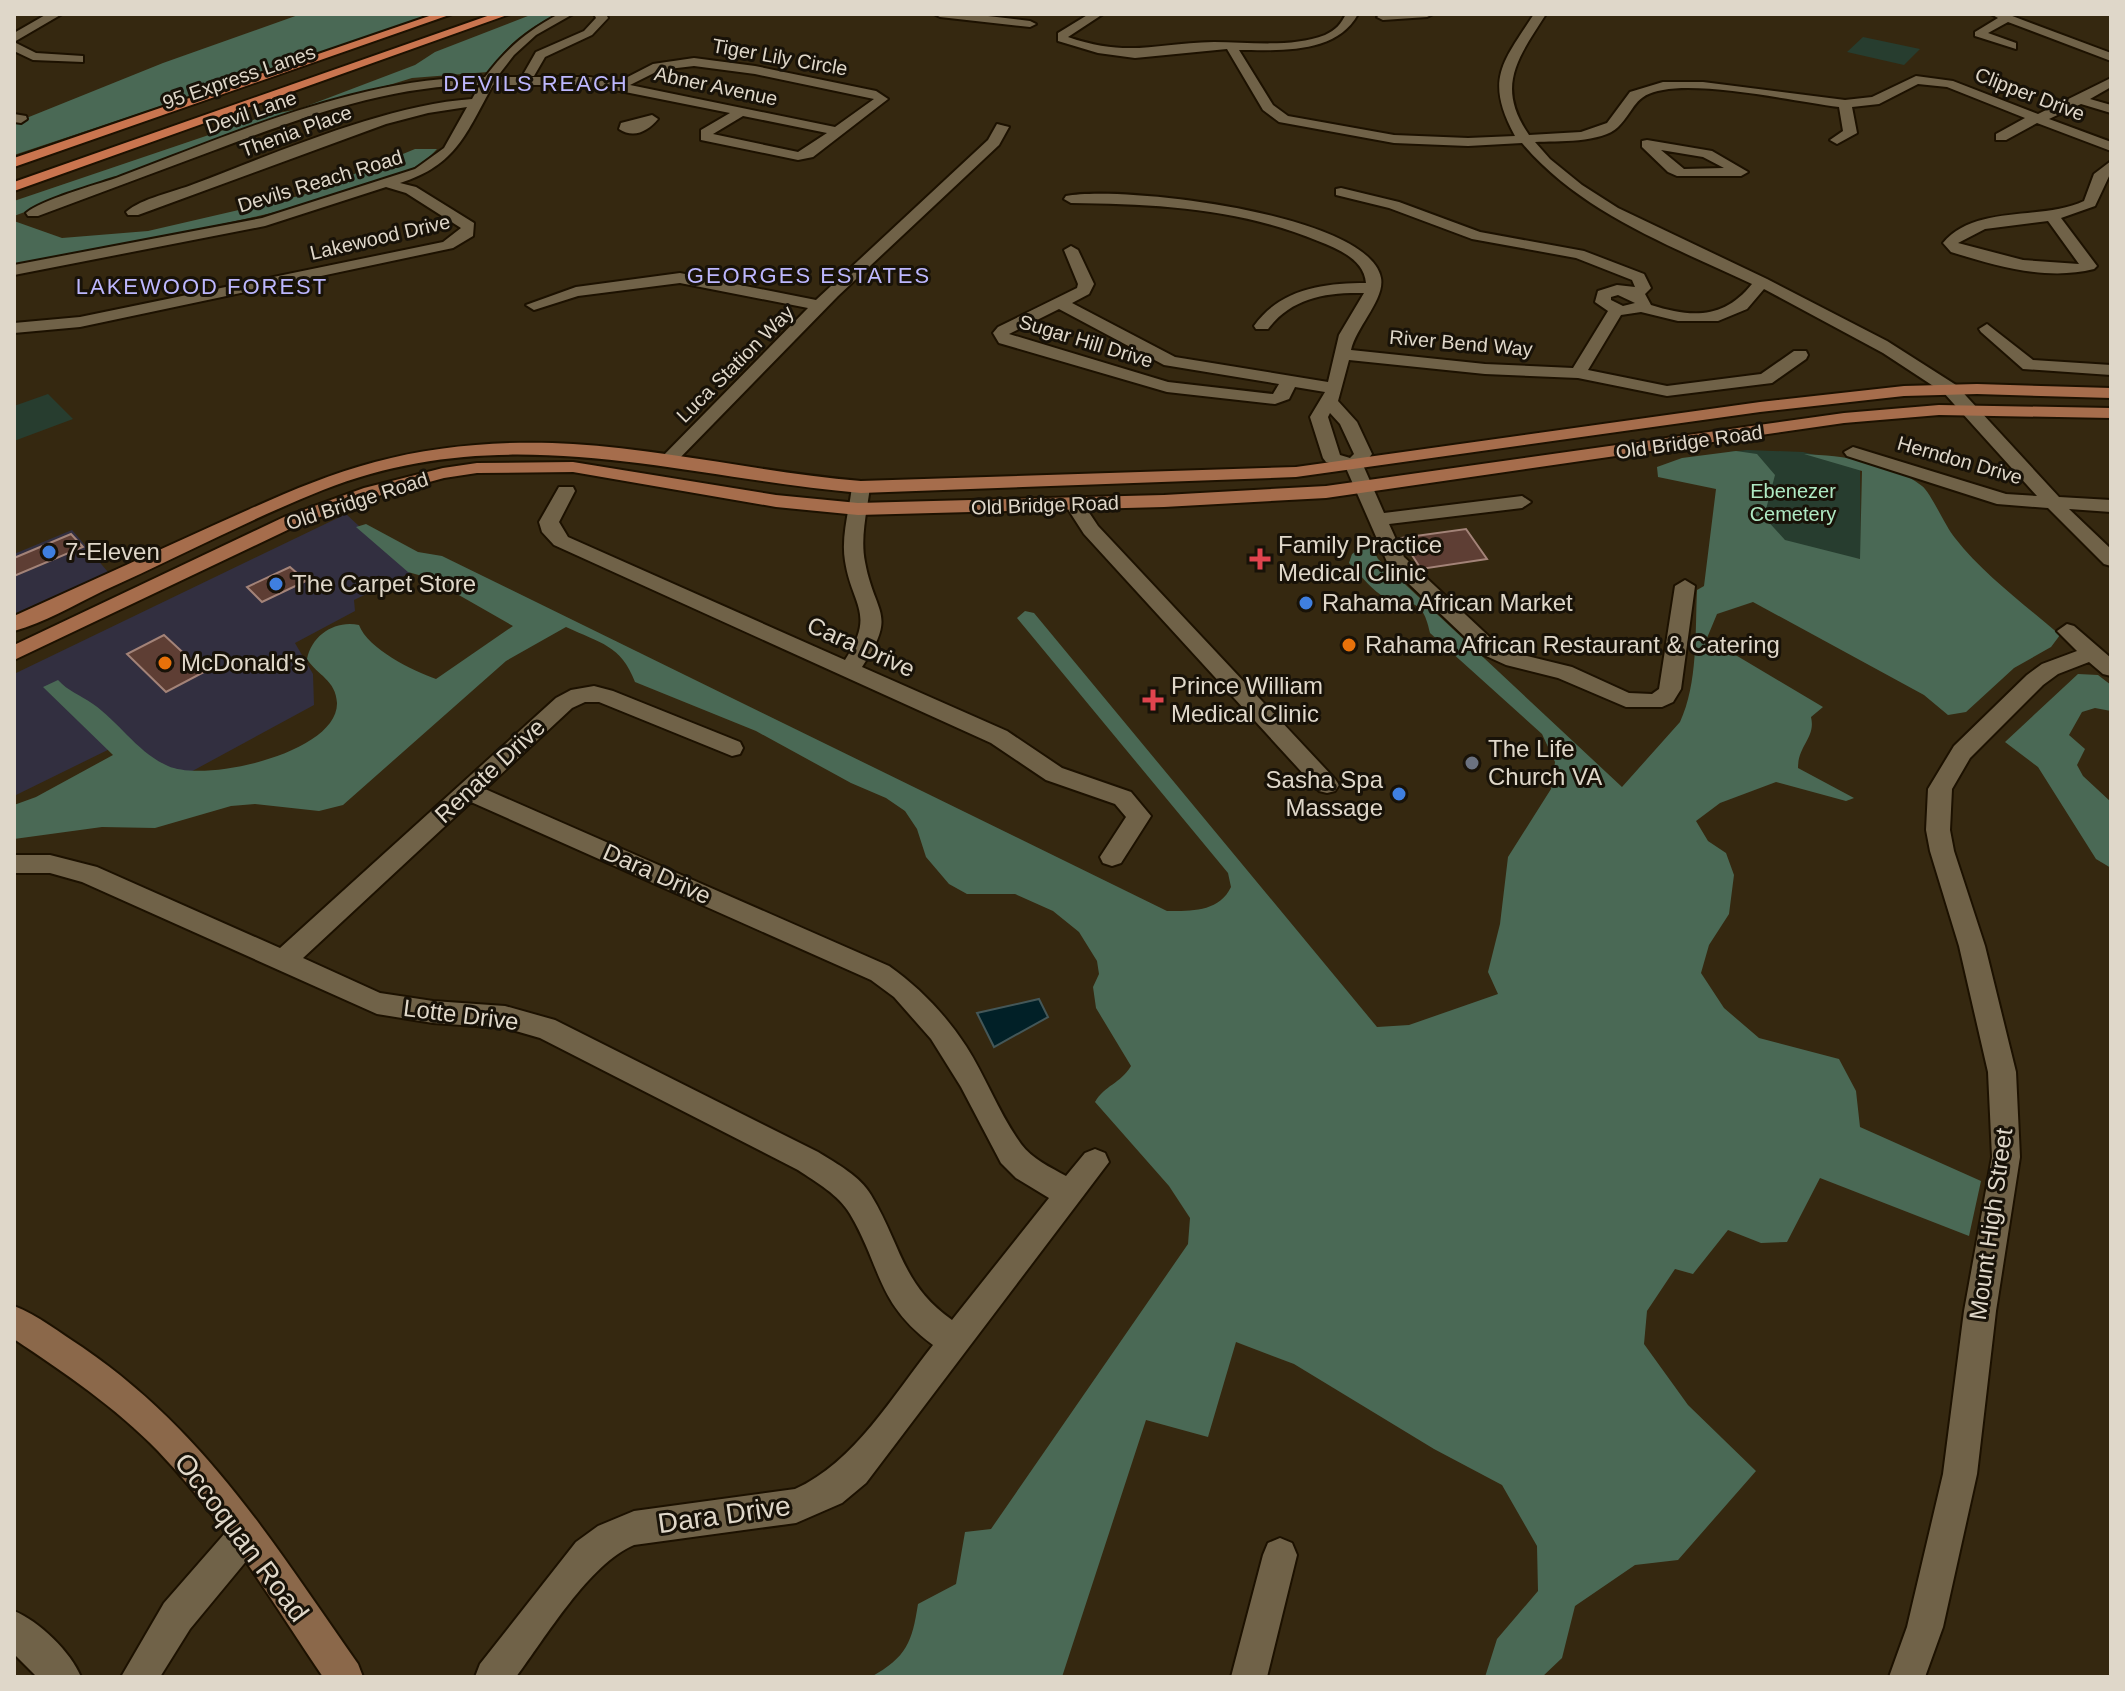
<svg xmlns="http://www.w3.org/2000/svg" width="2125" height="1691" viewBox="0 0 2125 1691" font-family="Arial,sans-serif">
	<rect width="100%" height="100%" fill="#352810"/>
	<!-- commercial -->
	<path fill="#322f40" d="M 346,514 L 410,573 L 354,600 L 355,611 L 295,643 L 313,674 L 314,705 L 174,781 L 126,741 L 14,796 L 14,674 Z
		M 72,530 L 108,572 L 14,614 L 14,554 Z"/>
	<!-- green -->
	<path fill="#273d2f" d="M 1863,37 L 1920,49 L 1904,65 L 1847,52 Z
		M 48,394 L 73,419 L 14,441 L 14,406 Z
		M 1747,450 L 1803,452 L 1860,466 L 1861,559 L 1711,544 L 1729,452 Z"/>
	<!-- forest -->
	<path fill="#4a6955" d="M 301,14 L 430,14 L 351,43 L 14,155 L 14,123 L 163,63 Z
		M 533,14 L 558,14 C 529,26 505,47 488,72 L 412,78 L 259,125 L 14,216 L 14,201 L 268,115 L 299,109 L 415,65 L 435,52 Z
		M 415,149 L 437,149 C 416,173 385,180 356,189 C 244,226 128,240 14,265 L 14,221 L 62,238 L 148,231 L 303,195 Z
		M 1736,451 L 1757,454 L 1775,475 L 1764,517 L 1785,540 L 1860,559 L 1862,471 L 1804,454 C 1843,456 1890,461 1922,486 C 1931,493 1945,526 1955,538 C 1984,575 2024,604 2060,635 L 2051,647 L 2014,668 L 1966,712 L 1948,715 L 1924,695 L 1753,602 L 1717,614 L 1707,638 L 1823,707 L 1811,717 C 1816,738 1798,745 1798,768 L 1854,798 L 1846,801 L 1776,782 L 1720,803 L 1696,821 L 1708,841 L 1726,853 L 1734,875 L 1729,914 L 1709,945 L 1701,973 L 1724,1008 L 1759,1038 L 1839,1059 L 1856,1091 L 1860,1127 L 1981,1181 L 1969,1236 L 1820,1178 L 1787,1242 L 1761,1243 L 1728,1230 L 1693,1274 L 1675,1269 L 1647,1311 L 1644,1344 L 1688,1405 L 1756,1471 L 1678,1560 L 1635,1565 L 1575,1606 L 1562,1658 L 1542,1677 L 1485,1677 L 1497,1639 L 1538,1591 L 1537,1546 L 1502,1485 L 1434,1449 L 1294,1364 L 1236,1342 L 1208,1437 L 1146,1420 L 1062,1677 L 871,1677 C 907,1657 912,1642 918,1604 L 956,1584 L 965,1532 L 991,1529 L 1188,1244 L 1190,1218 L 1169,1186 L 1095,1102 C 1105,1085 1120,1084 1131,1066 L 1096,1008 L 1093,987 L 1099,974 L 1097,961 L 1079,932 L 1053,911 L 1015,894 L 967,894 L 949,884 L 926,857 L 917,829 L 905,811 L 886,798 L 851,783 L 756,731 L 635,682 C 621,645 600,643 566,627 L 506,661 L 343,805 L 319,811 L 255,804 L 231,806 L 155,828 L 102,827 L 14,839 L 14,805 L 36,797 L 113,755 L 43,687 L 58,680 C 68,691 80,695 93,704 C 119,722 138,753 168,766 C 205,783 338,753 337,703 C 336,680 317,675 307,659 C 312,635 335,620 359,625 C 368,649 413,671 436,679 L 513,626 L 429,578 L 408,572 L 356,527 L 366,524 L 418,552 L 442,556 L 1167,911 C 1192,911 1219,912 1231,887 L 1228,873 L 1017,618 L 1025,611 L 1034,613 L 1377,1027 L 1409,1025 L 1498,994 L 1488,972 L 1500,924 L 1508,857 L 1551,789 L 1555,762 L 1542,734 L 1430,633 C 1422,591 1404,609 1381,595 C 1369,587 1359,573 1349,563 L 1352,554 L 1369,542 L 1378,559 L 1622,787 L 1680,722 C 1698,683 1695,633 1697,590 L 1704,586 L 1716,489 L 1658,477 L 1657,467 L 1682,458 Z
		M 2078,674 L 2098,675 L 2111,685 L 2111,711 L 2095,708 L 2082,712 L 2069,735 L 2085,749 L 2077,765 L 2083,776 L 2111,802 L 2111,868 L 2096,859 L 2038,767 L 2005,742 Z"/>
	<!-- water -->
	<path fill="#012027" stroke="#445758" stroke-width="2" d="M 1039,999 L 1048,1017 L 994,1047 L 977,1013 Z"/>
	<!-- building -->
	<path fill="#5e3e34" stroke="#a38378" stroke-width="2" d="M 1466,529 L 1487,559 L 1421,569 L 1401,538 Z
		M 71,534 L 83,547 L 14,576 L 14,558 Z
		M 290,567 L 306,581 L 262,602 L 247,587 Z
		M 164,635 L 204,672 L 166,692 L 127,654 Z"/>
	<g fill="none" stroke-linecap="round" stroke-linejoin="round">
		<!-- street casing -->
		<g stroke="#1c1100" stroke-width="4">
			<path id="street" d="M 47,14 L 62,14 L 14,42 L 36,53 L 83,56 L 83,62 L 33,60 L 14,51 L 14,33 Z
				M 559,14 L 573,14 L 536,35 L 514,55 L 497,77 L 590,77 L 616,83 L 653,64 L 694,58 L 755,66 L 876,91 L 888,99 L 813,157 L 798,160 L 701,140 L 701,130 L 730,113 L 590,85 L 493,85 C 466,133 457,165 400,183 L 416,187 L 474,223 L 473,236 L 453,248 L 80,327 L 14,333 L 14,323 L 80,317 L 443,242 L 461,228 L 406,193 L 386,187 L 265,226 L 14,275 L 14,265 L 262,218 L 415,169 L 444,148 L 467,107 L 428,113 L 386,124 L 138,215 L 128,215 L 126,212 C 142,198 174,192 194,184 C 276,153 385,105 472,99 L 480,85 C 388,85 301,118 215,150 C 156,172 97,194 38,216 L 28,216 L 26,213 C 41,200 95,185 116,178 C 234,134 357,77 485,77 C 506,49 527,31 559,14 ZM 694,66 L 755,74 L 874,99 L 835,127 L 630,85 L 660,70 ZM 743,116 L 827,133 L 798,152 L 713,134 Z
				M 594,14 L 606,14 L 608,18 L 592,35 L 545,57 L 534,76 L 526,76 L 524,73 L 536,52 L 584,31 L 596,18 Z
				M 934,14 L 971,14 L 1030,21 L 1036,24 L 1030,27 L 940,17 Z
				M 1089,14 L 1103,14 L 1068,37 C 1128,58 1156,43 1214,42 C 1249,42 1291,48 1325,35 C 1336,30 1341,24 1346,14 L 1358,14 C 1336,55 1279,50 1239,50 L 1273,105 L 1288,116 L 1394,135 L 1468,138 L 1515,136 C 1484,79 1503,62 1534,14 L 1546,14 C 1518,58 1495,86 1529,135 L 1581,132 L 1607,123 L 1630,92 L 1663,82 L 1703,82 L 1845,100 L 1872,97 L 1916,76 L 1953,81 L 2038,114 L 2111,78 L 2111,87 L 2090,99 L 2111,105 L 2111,113 L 2081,104 L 2049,119 L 2111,142 L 2111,151 L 2037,123 L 2006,140 L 1996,140 L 1996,134 L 2025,118 L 1947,87 L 1918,84 L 1879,104 L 1852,107 L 1857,133 L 1837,144 L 1830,140 L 1843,131 L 1839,107 C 1793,101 1706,82 1663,90 C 1633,95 1636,109 1618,127 C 1602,143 1557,141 1535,142 L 1550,159 L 1582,185 L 1618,208 L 1767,279 L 1887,341 L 1956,385 L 2059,497 L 2111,500 L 2111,512 L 2069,509 L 2111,549 L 2111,566 L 2104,564 L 2048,508 L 1997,504 L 1847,456 L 1844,452 L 1853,447 L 2006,494 L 2037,496 L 1944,393 L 1883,353 L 1764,289 L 1747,309 L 1718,321 L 1678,321 L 1641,312 L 1621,315 L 1588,370 L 1667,386 L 1761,374 L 1794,351 L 1806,351 L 1808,355 L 1806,359 L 1772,383 L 1667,396 L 1578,378 L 1485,374 L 1349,360 L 1338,401 L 1357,422 L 1372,454 L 1363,465 L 1384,513 L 1522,496 L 1531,502 L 1522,508 L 1389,524 L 1404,557 L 1498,645 L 1519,654 L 1572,667 L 1629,693 L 1652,694 L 1659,689 L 1675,586 L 1685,580 L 1695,586 L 1681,689 L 1673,702 L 1662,707 L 1626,707 L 1558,678 L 1506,665 L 1484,655 L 1388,564 L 1346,468 L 1326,462 L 1323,458 L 1310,417 L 1325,392 L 1295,387 L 1289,399 L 1275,404 L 1167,392 L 999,343 L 993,333 L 998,327 L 1077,288 L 1078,284 L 1064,250 L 1071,246 L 1078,250 L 1094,284 L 1089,294 L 1072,303 L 1175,357 L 1328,382 L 1339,335 L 1364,293 C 1326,292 1291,298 1268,329 L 1256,329 L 1254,326 C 1280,289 1323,283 1366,283 C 1364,259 1338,249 1318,241 C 1239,208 1156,204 1071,203 L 1064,199 L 1066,196 C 1120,185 1369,213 1381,278 C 1385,299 1356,327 1351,350 L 1485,364 L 1573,368 L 1608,311 L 1595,302 L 1598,291 L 1617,285 L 1635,287 L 1632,280 L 1576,258 L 1472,239 L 1389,208 L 1336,195 L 1336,189 L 1341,188 L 1399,202 L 1480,232 L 1584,251 L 1644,274 L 1651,288 L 1645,294 L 1651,305 C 1692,318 1724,319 1752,284 C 1671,246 1581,213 1522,143 L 1468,146 L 1394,143 L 1279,122 L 1263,110 L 1227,49 L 1135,58 L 1098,53 L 1058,41 L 1058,33 ZM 1618,295 L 1635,303 L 1623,306 L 1611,300 L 1611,297 ZM 1059,309 L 1164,365 L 1279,384 L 1273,394 L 1168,382 L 1009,334 ZM 1330,413 L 1340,424 L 1354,454 L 1350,458 L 1340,455 L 1328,417 Z
				M 1381,14 L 1433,14 L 1427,17 L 1383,20 L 1377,17 Z
				M 1991,14 L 2007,14 L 2111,53 L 2111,61 L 2008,22 L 1988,33 L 2016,43 L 2016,49 L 1975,36 L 1975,32 L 1998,18 Z
				M 14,114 L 26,116 L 27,119 L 21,123 L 14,122 Z
				M 652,115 L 658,119 C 648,131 634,139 619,129 L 621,123 Z
				M 997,124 L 1009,127 L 999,145 L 838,296 L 673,465 L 661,465 L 658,461 L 808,308 L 680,283 L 578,296 L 534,310 L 526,305 L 576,287 L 680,273 L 816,300 L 988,140 Z
				M 1647,140 L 1712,151 L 1748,172 L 1741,176 L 1677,176 L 1668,172 L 1642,147 L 1642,141 ZM 1661,150 L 1703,157 L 1724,168 L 1684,169 Z
				M 2111,161 L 2111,172 L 2095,206 L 2061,218 L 2097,266 L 2094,269 C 2047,281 1996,266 1951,252 L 1943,243 C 1975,204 2042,221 2084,201 L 2094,174 ZM 2048,221 L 2079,264 L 2023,260 L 1958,243 L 1985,229 Z
				M 1987,324 L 2033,360 L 2111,365 L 2111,375 L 2023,369 L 1981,332 L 1979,329 Z
				M 861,481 L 870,487 C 867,511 860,538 865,562 C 875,616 898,612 862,667 L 1007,731 L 1062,768 L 1131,792 L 1151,816 L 1121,863 L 1112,866 L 1103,863 L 1100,857 L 1126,817 L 1115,804 L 1046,780 L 991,743 L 554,545 L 542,532 L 539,522 L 559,487 L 573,487 L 575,491 L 559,522 L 568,537 L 845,660 C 876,613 852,606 845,561 C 841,537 849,511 852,487 Z
				M 1073,497 L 1080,499 L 1098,526 L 1335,779 L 1339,785 L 1335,791 L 1327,793 L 1319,791 L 1084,534 L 1064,503 Z
				M 2067,624 L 2074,626 L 2111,658 L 2111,676 L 2103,674 L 2089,662 L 2058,674 L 2043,685 L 1970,758 L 1952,789 L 1950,830 L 1954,851 L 1985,946 L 2016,1072 L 2020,1157 L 1996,1311 L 1977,1474 L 1943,1627 L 1925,1677 L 1889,1677 L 1907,1627 L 1943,1474 L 1964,1311 L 1992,1157 L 1988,1072 L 1959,946 L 1930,851 L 1926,830 L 1928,789 L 1954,746 L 2027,675 L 2042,664 L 2077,651 L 2057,631 Z
				M 594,686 L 613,691 L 740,742 L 743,748 L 740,754 L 732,756 L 599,702 L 585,702 L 572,708 L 485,789 L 889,966 C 920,988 945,1014 966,1046 C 986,1077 999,1114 1021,1144 C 1032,1159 1050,1167 1066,1176 L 1085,1153 L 1095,1149 L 1105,1153 L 1109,1162 L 866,1483 L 842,1503 L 796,1523 L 634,1545 C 589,1564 546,1637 516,1677 L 475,1677 L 480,1664 L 576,1542 L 598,1526 L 634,1511 L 795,1489 C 854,1463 894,1394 933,1345 C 876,1303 882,1268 850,1214 C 839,1195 816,1182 798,1170 L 540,1038 L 505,1028 L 433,1023 L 377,1014 L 82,882 L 50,873 L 14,873 L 14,855 L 50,855 L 97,867 L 280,948 L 556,698 L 571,690 ZM 471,802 L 871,980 L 894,997 L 931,1039 L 961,1087 L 1001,1163 L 1016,1178 L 1049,1198 L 952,1320 C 901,1284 901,1244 871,1195 C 860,1176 837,1164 818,1152 L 555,1020 L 505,1006 L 433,1001 L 380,993 L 303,958 Z
				M 245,1519 L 257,1524 L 262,1536 L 257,1548 L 190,1629 L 160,1677 L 121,1677 L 164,1603 L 233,1524 Z
				M 1280,1538 L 1292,1543 L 1297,1555 L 1267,1677 L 1231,1677 L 1263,1555 L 1268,1543 Z
				M 14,1611 C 39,1621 71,1652 81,1677 L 37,1677 L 14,1654 Z"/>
		</g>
		<!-- secondary casing -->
		<g stroke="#1c1100" stroke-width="4">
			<path id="secondary" d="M 14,1306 C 38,1315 60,1333 82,1347 C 206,1432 273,1543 358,1664 L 363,1677 L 323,1677 C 271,1600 223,1519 158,1451 C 115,1407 65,1373 14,1339 Z"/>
		</g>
		<!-- primary casing -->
		<g stroke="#1c1100" stroke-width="4">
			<path id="primary" d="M 1977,384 L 2111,388 L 2111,398 L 1977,394 L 1904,396 L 1760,412 L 1296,477 L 861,493 C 676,477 506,417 323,490 C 248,520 176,558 103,591 C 74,605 44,623 14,631 L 14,616 C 80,586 146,556 212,526 C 266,502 318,477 375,462 C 437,445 509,440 573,444 C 670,450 765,473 861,481 L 1296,467 L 1760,402 L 1904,386 Z
				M 1939,405 L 2111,408 L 2111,418 L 1939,415 L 1844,423 L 1326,498 L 1164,507 L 858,515 L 776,507 L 573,472 L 477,473 L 444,478 L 378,496 L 298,525 L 14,660 L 14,645 L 284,517 L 364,488 L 443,468 L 477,463 L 573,462 L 776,495 L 858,503 L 1164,495 L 1326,486 L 1844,413 Z"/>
		</g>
		<!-- highway casing -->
		<g stroke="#1c1100" stroke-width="4">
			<path id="highway" d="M 435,14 L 452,14 L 14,167 L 14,158 Z
				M 493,14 L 510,14 L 14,191 L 14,182 Z"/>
		</g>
		<!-- street -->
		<use href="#street" fill="#706248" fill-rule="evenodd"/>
		<!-- secondary -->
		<use href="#secondary" fill="#8b684a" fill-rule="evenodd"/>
		<!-- primary -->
		<use href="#primary" fill="#a66d4c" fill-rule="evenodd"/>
		<!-- highway -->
		<use href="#highway" fill="#ca754f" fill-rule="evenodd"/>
	</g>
	<!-- markers -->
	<g fill="#3f7fe0" stroke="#181208" stroke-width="3">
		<circle cx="49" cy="552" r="8"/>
		<circle cx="276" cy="584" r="8"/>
		<circle cx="1306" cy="603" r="8"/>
		<circle cx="1399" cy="794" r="8"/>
	</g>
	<g fill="#e0444e" stroke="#181208" stroke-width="3">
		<path d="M1256 547h8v8h8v8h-8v8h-8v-8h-8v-8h8z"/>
		<path d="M1149 688h8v8h8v8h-8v8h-8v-8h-8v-8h8z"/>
	</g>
	<g fill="#e8710a" stroke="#181208" stroke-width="3">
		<circle cx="1349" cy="645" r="8"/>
		<circle cx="165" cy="663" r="8"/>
	</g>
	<circle fill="#6b7280" stroke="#181208" stroke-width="3" cx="1472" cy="763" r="8"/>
	<g text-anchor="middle" stroke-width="6" stroke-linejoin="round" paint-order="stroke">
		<!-- far-street labels -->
		<g font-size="20" fill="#dfd7c9" stroke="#181208">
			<text transform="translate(780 57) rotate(10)" y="7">Tiger Lily Circle</text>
			<text transform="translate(239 77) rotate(-19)" y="7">95 Express Lanes</text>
			<text transform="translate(716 86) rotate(12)" y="7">Abner Avenue</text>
			<text transform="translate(2030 94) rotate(21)" y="7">Clipper Drive</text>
			<text transform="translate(251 112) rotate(-19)" y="7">Devil Lane</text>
			<text transform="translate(296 131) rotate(-20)" y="7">Thenia Place</text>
			<text transform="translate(320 181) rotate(-17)" y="7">Devils Reach Road</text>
			<text transform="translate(380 237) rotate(-13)" y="7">Lakewood Drive</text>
			<text transform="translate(1086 341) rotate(17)" y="7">Sugar Hill Drive</text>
			<text transform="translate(1461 343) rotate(5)" y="7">River Bend Way</text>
			<text transform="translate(735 364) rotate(-45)" y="7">Luca Station Way</text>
			<text transform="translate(1689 442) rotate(-8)" y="7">Old Bridge Road</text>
			<text transform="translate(1960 460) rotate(16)" y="7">Herndon Drive</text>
			<text transform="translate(357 501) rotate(-18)" y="7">Old Bridge Road</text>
			<text transform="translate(1045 505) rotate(-2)" y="7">Old Bridge Road</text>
		</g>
		<!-- far-park labels -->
		<g font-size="20" fill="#afe9c3" stroke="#181208">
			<text x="1793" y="498">Ebenezer<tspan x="1793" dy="23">Cemetery</tspan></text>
		</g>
		<!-- far-neighbourhood labels -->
		<g font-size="22" letter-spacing="2" fill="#bdb7fe" stroke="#181208">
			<text x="536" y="91">DEVILS REACH</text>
			<text x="809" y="283">GEORGES ESTATES</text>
			<text x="202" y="294">LAKEWOOD FOREST</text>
		</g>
		<!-- poi labels -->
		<g font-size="24" fill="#dfd7c9" stroke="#181208" text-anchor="start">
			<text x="1278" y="553">Family Practice<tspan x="1278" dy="28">Medical Clinic</tspan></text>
			<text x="65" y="560">7-Eleven</text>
			<text x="292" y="592">The Carpet Store</text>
			<text x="1322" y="611">Rahama African Market</text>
			<text x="1365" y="653">Rahama African Restaurant &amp; Catering</text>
			<text x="181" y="671">McDonald's</text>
			<text x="1171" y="694">Prince William<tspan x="1171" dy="28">Medical Clinic</tspan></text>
			<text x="1488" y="757">The Life<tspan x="1488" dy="28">Church VA</tspan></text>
			<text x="1383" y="788" text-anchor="end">Sasha Spa<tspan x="1383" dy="28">Massage</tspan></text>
		</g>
		<!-- street labels -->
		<g font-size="24" fill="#dfd7c9" stroke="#181208">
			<text transform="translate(861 647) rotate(24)" y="8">Cara Drive</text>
			<text transform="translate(490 771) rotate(-43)" y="8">Renate Drive</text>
			<text transform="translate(657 874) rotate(24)" y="8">Dara Drive</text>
			<text transform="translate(461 1015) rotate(7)" y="8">Lotte Drive</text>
			<text transform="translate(1991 1224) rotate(-82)" y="8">Mount High Street</text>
		</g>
		<!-- near-street labels -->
		<g font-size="28" fill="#dfd7c9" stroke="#181208">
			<text transform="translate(724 1514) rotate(-8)" y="10">Dara Drive</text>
			<text transform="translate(242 1537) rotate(53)" y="10">Occoquan Road</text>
		</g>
	</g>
	<!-- border -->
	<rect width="2125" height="1691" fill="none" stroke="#dfd7c9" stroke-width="32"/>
</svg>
